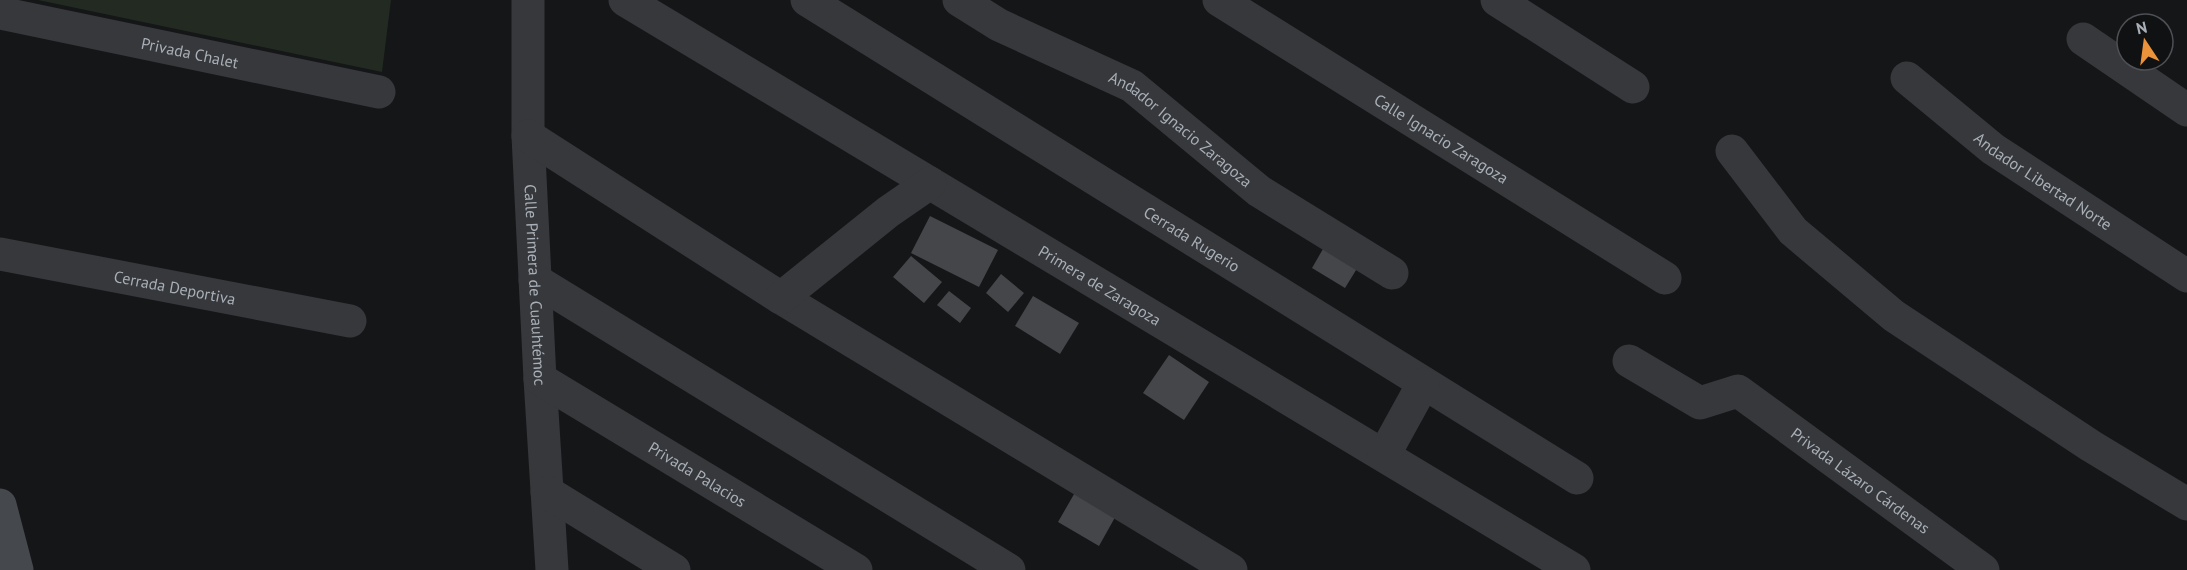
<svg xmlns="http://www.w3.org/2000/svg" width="2187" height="570" viewBox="0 0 2187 570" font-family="'PT Sans',sans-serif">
	<rect width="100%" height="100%" fill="#151617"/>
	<!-- green -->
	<path fill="#222a22" d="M 38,0 L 391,0 L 382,72 Z"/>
	<!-- building -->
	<path fill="#44464a" d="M 930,216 L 998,250 L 979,287 L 911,253 Z
		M 1327,242 L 1361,262 L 1345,288 L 1312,268 Z
		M 911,256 L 942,282 L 924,303 L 893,277 Z
		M 1001,274 L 1024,293 L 1008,312 L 986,293 Z
		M 949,291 L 971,308 L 960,323 L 937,305 Z
		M 1033,296 L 1079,323 L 1060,354 L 1015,326 Z
		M 1169,355 L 1209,382 L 1184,420 L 1143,393 Z
		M 1077,489 L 1118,512 L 1099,546 L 1058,522 Z"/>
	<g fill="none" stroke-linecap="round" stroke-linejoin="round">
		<!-- street -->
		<g stroke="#36383c" stroke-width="33">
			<path id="s1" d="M 528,0 L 528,136 L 540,379 L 552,570"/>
			<path id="s2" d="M 625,0 L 1574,570"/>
			<path id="s3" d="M 807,0 L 1577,478"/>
			<path id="s4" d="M 959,0 L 999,25 L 1132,86 L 1259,191 L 1392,273"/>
			<path id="s5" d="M 1219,0 L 1665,278"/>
			<path d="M 1497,0 L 1633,87"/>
			<path id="s6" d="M 0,13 L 379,92"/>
			<path d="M 2083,39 L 2187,110"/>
			<path id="s7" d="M 1907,78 L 1993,149 L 2187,276"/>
			<path d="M 528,136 L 781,298 L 1231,570"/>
			<path d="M 1732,151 L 1793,231 L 1894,316 L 2091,446 L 2187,504"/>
			<path id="s8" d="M 0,254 L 350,321"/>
			<path d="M 535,280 L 1009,570"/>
			<path d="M 781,298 L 888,212 L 930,183"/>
			<path id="s9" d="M 1629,361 L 1700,403 L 1738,391 L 1983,570"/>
			<path id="s10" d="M 540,379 L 856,570"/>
			<path d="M 1384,455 L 1423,384"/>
			<path d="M 547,492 L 674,570"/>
		</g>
		<!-- secondary -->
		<path stroke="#45484c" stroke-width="33" d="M 0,505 L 17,570"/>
	</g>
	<g text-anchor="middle" stroke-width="4.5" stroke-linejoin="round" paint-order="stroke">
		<!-- street labels -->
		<g font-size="16" fill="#a8afb7" stroke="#101112">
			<text dy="6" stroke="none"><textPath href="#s6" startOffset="194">Privada Chalet</textPath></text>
			<text dy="6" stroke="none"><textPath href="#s4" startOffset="258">Andador Ignacio Zaragoza</textPath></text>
			<text dy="6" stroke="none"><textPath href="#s5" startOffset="262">Calle Ignacio Zaragoza</textPath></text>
			<text dy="6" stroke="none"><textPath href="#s7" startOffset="171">Andador Libertad Norte</textPath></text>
			<text dy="6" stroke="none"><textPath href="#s3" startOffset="453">Cerrada Rugerio</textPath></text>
			<text dy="6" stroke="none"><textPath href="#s1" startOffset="285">Calle Primera de Cuauhtémoc</textPath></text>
			<text dy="6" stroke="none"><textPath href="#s2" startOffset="554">Primera de Zaragoza</textPath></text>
			<text dy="6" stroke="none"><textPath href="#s8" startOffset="178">Cerrada Deportiva</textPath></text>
			<text dy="6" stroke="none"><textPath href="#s10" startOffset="184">Privada Palacios</textPath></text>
			<text dy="6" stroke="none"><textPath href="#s9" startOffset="274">Privada Lázaro Cárdenas</textPath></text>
		</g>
	</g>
	<!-- north arrow -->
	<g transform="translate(2145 42) rotate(347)"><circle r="28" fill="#101112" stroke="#4d5054" stroke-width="1.5"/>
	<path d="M0-4.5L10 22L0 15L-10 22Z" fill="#eb933a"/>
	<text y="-9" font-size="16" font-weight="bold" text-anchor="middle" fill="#a8afb7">N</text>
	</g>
</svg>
